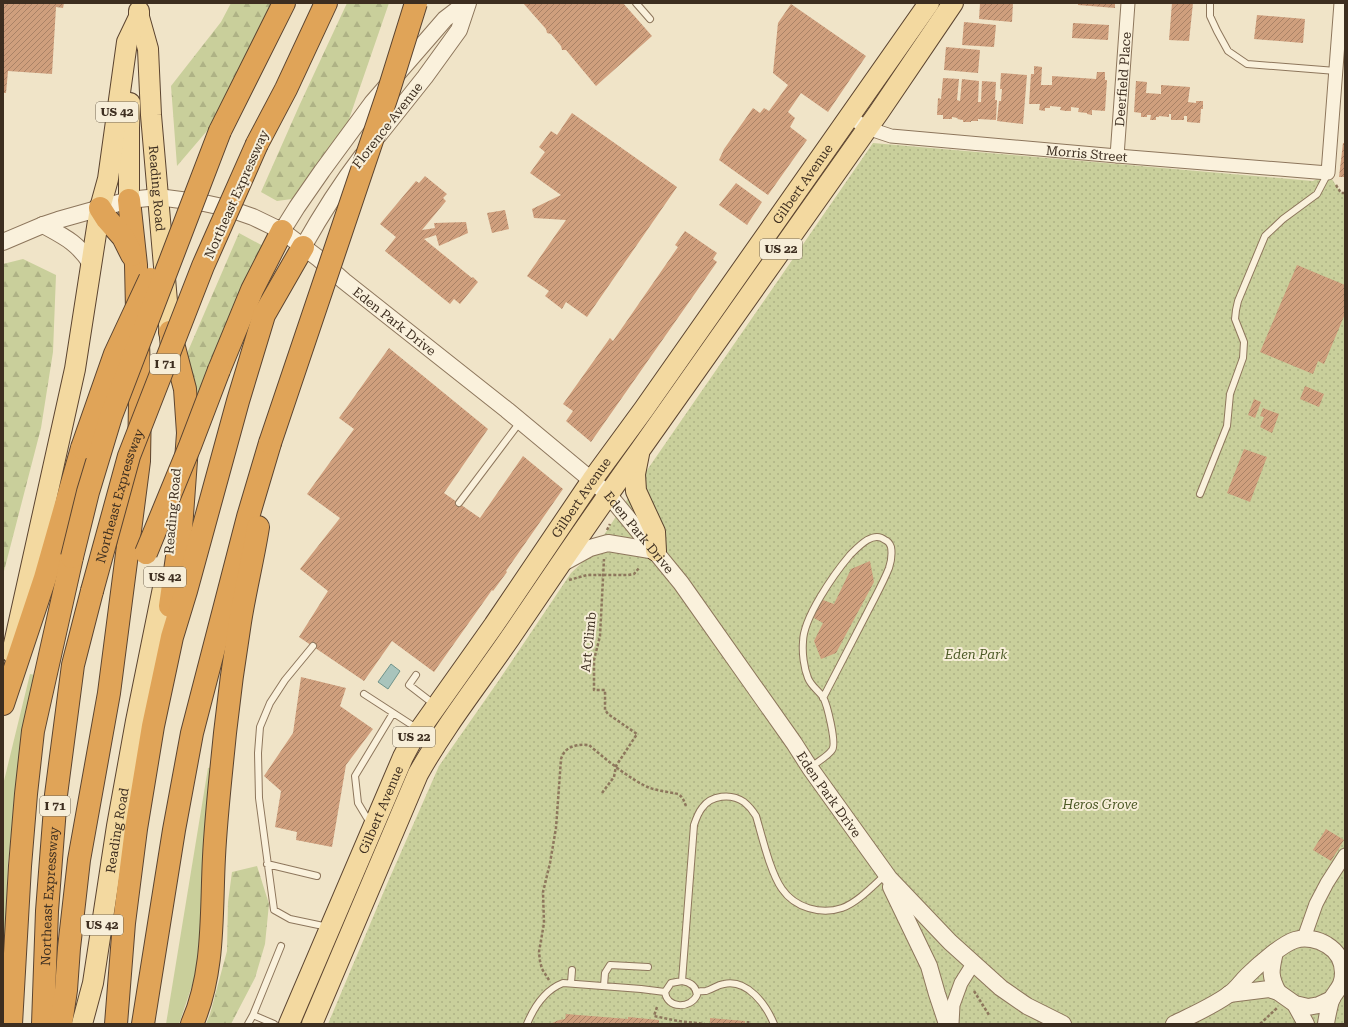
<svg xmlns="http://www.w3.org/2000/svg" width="1348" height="1027" viewBox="0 0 1348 1027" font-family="'Roboto Serif',serif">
	<defs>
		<pattern id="forest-firs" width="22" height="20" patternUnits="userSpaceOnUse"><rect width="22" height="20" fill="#c9cf9b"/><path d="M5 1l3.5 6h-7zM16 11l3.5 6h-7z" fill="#aeb285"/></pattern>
		<pattern id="park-dots" width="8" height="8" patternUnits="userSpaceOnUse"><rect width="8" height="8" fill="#c9cf9b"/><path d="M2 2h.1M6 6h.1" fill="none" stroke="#aeb285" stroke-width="1.8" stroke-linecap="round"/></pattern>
		<pattern id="building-hatch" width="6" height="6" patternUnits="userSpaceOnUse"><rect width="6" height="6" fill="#cf9f7d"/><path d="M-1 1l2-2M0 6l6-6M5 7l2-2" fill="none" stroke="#a98266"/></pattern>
	</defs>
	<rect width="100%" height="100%" fill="#f0e4c8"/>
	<!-- green -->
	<path fill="#c9cf9b" d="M 30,674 L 35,675 L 8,862 L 3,1007 L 3,785 Z
		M 214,767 L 196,974 L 179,1024 L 166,1024 L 208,768 Z"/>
	<!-- forest -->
	<path fill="url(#forest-firs)" d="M 231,3 L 271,3 L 218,118 L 177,166 L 171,86 L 221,22 Z
		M 347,3 L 389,3 L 347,125 L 300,190 L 292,199 L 277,201 L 261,192 L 300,104 Z
		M 239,233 L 265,247 L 192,411 L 185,358 Z
		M 23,259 L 56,275 L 53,352 L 41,428 L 3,575 L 3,264 Z
		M 257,866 L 269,904 L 265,944 L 255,978 L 231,1024 L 206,1024 L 210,1014 L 227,951 L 228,902 L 232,872 Z"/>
	<!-- park -->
	<path fill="url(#park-dots)" d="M 873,143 L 1313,181 L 1328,173 L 1341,193 L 1345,193 L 1345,1024 L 328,1024 L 387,884 L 439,766 L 497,683 L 571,573 L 588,557 L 598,553 L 604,553 L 603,539 L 604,535 L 632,492 L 646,488 L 643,479 L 645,473 Z"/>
	<!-- water -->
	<path fill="#a9c4bc" stroke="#6f938a" d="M 391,664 L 400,671 L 388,689 L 378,682 Z"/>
	<!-- building -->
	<path fill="url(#building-hatch)" d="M 3,3 L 64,3 L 63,8 L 56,7 L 52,74 L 8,71 L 6,93 L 3,93 Z
		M 523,3 L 623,3 L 652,36 L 596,86 L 566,50 L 562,50 L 561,46 L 551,34 L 547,33 L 546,29 Z
		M 980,3 L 1013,3 L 1012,22 L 979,19 Z
		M 1078,3 L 1115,3 L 1115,8 L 1078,5 Z
		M 1172,3 L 1193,3 L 1189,41 L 1169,40 Z
		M 791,4 L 866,56 L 828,112 L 801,93 L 788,112 L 795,118 L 790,127 L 807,140 L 768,195 L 719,160 L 724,149 L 753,108 L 760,113 L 764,108 L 769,111 L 788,85 L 773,73 L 778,23 Z
		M 1257,15 L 1305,19 L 1303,43 L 1254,39 Z
		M 964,22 L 996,25 L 994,47 L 962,45 Z
		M 1073,23 L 1109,25 L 1108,40 L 1072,38 Z
		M 946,47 L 980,50 L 978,73 L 944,70 Z
		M 1034,66 L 1042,67 L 1041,85 L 1052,85 L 1052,76 L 1096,79 L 1097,72 L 1105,72 L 1105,80 L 1107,80 L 1105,111 L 1092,110 L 1092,115 L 1087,114 L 1087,113 L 1078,112 L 1079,108 L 1071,107 L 1071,111 L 1066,111 L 1060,110 L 1061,107 L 1050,106 L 1050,108 L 1045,108 L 1045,111 L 1039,110 L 1040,104 L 1029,104 L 1031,74 L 1034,74 Z
		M 1001,73 L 1027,75 L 1023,124 L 997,121 L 999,101 L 1001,101 L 1002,89 L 1000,89 Z
		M 943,78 L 959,79 L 957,100 L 960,101 L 962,79 L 979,81 L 978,102 L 981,102 L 982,81 L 996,82 L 995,100 L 997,100 L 996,120 L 978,119 L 978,121 L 971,121 L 971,122 L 963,122 L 963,120 L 957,119 L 958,118 L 952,117 L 952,119 L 943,119 L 943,115 L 937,115 L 938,98 L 941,99 Z
		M 1136,81 L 1147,82 L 1146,93 L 1161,94 L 1161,85 L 1190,87 L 1188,102 L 1196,103 L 1196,101 L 1203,101 L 1203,109 L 1201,109 L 1200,123 L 1187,122 L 1187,116 L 1184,116 L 1184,120 L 1171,120 L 1171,114 L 1169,114 L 1169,117 L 1159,116 L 1159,117 L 1156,117 L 1156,120 L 1150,120 L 1151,115 L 1147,115 L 1147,117 L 1141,117 L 1141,113 L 1134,112 Z
		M 572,113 L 677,187 L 587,317 L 566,302 L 562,309 L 545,296 L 549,291 L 527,276 L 566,220 L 534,218 L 532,209 L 561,195 L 530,173 L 545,152 L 539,147 L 551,131 L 557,135 Z
		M 1343,143 L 1345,143 L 1345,177 L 1339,177 Z
		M 425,176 L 447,194 L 443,198 L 446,201 L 422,230 L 435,228 L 434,223 L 466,222 L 468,233 L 439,246 L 436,235 L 424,239 L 472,278 L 473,277 L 478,282 L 460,304 L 454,299 L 450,304 L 385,251 L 396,237 L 380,224 L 416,181 L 419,183 Z
		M 736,183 L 762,202 L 747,225 L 719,205 Z
		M 505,210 L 509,229 L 492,233 L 487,213 Z
		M 685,231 L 717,253 L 713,259 L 717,262 L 591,442 L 566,421 L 573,411 L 563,404 L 610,338 L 613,341 L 678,247 L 675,245 Z
		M 1297,265 L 1345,285 L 1345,314 L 1324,364 L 1318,361 L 1313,374 L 1260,352 Z
		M 389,348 L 488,429 L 444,493 L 480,518 L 523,456 L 563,489 L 506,571 L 507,572 L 493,591 L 492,590 L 434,672 L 392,641 L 364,681 L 299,637 L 328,591 L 300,569 L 340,518 L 307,494 L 354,429 L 339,418 Z
		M 1305,386 L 1324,394 L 1319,407 L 1300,399 Z
		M 1254,399 L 1261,402 L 1255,418 L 1248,415 Z
		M 1263,408 L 1279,414 L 1272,433 L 1260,427 L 1264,417 L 1260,416 Z
		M 1244,449 L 1267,457 L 1250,502 L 1227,493 Z
		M 870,561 L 874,582 L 836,653 L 821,659 L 814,641 L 823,623 L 814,618 L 816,608 L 823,600 L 834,604 L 851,569 Z
		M 301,677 L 346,688 L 340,706 L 373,729 L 346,765 L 332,847 L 296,840 L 297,832 L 275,827 L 281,791 L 264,776 L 293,733 Z
		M 1326,829 L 1344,840 L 1331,861 L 1313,850 Z
		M 566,1014 L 628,1019 L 628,1017 L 659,1020 L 659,1024 L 550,1024 L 559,1020 L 565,1019 Z
		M 710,1018 L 745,1021 L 745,1024 L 710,1024 Z"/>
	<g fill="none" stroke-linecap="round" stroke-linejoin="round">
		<!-- service casing -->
		<g stroke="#8d765c" stroke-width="8">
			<path id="service" d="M 636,3 L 650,19
				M 1210,3 L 1210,16 L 1217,31 L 1228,51 L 1247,64 L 1336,71
				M 1200,494 L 1227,426 L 1230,394 L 1243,358 L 1244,342 L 1235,319 L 1236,310 L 1238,301 L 1265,236 L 1283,219 L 1317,194 L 1328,173
				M 459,503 L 520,422
				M 313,646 L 285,680 L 270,703 L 260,727 L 258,753 L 259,798 L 274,910 L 290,919 L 328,927
				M 416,675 L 409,685 L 435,705
				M 364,694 L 418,729
				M 811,767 C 817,762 827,757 832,750 C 837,744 827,704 823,697 C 818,690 811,686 808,678 C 804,668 802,653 803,642 C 803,618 834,574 850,555 C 858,547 873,530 885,540 C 888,541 890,544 891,547 C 892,553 891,562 889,568 C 883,583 875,597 868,611 C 853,640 838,669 823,698
				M 370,823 L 358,803 L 355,776 L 393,713
				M 267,864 L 317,876
				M 682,981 L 694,825 C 696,819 698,813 702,808 C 711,795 731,793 744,802 C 749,806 753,811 756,816 C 762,836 770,872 782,889 C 795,908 821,915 842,908 C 857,903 874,885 886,874
				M 682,981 C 690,982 696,986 697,995 C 691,1009 667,1009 665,992 L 671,983 Z
				M 571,983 L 572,970
				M 604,986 L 605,973 L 610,965 L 648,967
				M 697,992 C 700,991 704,991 706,991 C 713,989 717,985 724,984 C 748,979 766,1005 774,1024
				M 248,1024 L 253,1015
				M 274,1024 L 253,1015 L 281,946
				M 527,1024 C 534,1007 545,990 563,983 L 641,989 L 665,992"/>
		</g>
		<!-- minor casing -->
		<g stroke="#8d765c" stroke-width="15">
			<g id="minor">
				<path id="s1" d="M 850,117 L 867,128 L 891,136 L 1117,156 L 1328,173 L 1341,3"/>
				<path id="s2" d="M 1117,156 L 1128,3"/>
				<path d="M 1304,938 L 1316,904 L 1327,883 L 1345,855"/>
				<path d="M 952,1024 L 953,1005 L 961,983 L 973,964"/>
			</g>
		</g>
		<!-- tertiary casing -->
		<g stroke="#8d765c" stroke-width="18">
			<g id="tertiary">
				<path d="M 378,136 L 425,77 L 459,30 L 468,3"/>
				<path d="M 43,225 C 65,237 78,243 91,264"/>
				<path d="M 282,231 L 297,207 L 322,171 L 372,103 L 445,19 L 466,3"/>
				<path id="s3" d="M 3,242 L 43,225 L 58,220 L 129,200 L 158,197 L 204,203 L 227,208 L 253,217 L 282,231 L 318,258 L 344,281 L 507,410 L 608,494 L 681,583 L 794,743 L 810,768 L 889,878 L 950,942 L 1001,988 L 1027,1006 L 1063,1024"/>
				<path d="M 303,247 C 321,215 340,185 362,156"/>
				<path d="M 561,564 L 590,548 L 608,543 L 656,551"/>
				<path d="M 891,887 L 929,966 L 937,994 L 947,1024"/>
				<path d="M 1275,952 C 1271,970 1269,975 1278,992"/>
				<path d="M 1229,994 L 1269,989 L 1278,992 L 1295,1004 L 1308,1007 L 1319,1005 L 1332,999"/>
				<path d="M 1295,1004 L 1306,1024"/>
				<path d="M 1174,1024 C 1192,1015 1211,1007 1228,995 C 1235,991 1241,982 1247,976 C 1257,966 1282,944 1295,940 C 1305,937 1318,939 1327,945 C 1337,951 1343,961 1343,973 C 1343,987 1336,990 1331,1000 C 1329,1008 1327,1016 1326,1024"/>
			</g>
		</g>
		<!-- primary casing -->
		<g stroke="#5b4430" stroke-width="22">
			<g id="primary">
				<path id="s4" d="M 139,17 L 148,49 L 151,115 L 171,348"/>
				<path d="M 129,200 L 129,128 L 130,103"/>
				<path d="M 639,454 L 635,474 L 636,491 L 655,532 L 656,551"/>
				<path d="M 12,653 L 75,369 L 100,208 L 108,179 L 127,42 L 139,17 L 139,11"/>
				<path id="s5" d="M 82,1024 L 93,983 L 117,826 L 136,721 L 164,583"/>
				<path id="s6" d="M 289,1024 L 403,757 L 411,742 L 494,625 L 592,480 L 644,409 L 929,3"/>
				<path d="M 312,1024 L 418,774 C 445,726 479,683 510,638 C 553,575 595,512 640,450 L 879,112 L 953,3"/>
			</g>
		</g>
		<!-- motorway casing -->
		<g stroke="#5b4430" stroke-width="24">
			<g id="motorway">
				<path d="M 220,131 L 284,3"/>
				<path d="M 257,144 L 286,89 L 326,3"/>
				<path d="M 129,200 L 136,265 L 137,310"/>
				<path d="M 100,208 L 107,219 L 123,237 L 132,255"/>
				<path d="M 219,370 L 252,290 L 282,231"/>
				<path d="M 170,606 L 181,529 L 188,433 L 185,389 L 170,332"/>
				<path d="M 3,704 L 45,578 L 82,448"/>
				<path d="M 11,1024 L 20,866 L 26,794 L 33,731 L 72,557"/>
				<path id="s7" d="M 43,1024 L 47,911 L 56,795 L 73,665 L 92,591"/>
				<path d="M 61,1024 L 66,990 L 69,948 L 79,860 L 109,693 L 139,461 L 140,401 L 138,343"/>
				<path d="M 116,1024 L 124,923 L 136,829 L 153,726 L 172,637 L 186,591 L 238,401 L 264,315 L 303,247"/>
				<path d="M 143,1024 L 174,830 L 192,733 L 248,517 L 270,443"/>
				<path d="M 192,1024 C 215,972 211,912 214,857 C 216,816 221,774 225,733 C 229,696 234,659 240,622 C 245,590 253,559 258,527"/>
			</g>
		</g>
		<!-- path -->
		<path stroke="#8d765c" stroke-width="2.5" stroke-dasharray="3 2" stroke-linecap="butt" d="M 1336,185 L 1341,193 L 1345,193
			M 607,530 L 610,524
			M 569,580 L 587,575 L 628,575 L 634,574 L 639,568
			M 602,793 L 614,777 L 616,766 L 637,734 L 608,714 L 605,710 L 605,690 L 594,690 L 594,660 L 600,636 L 604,559
			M 549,980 L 542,969 L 540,961 L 539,952 L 544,923 L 543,892 L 550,863 L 556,828 L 561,759 C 565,746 577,744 589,745 C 604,758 632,781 650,788 C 659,791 669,792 678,794 C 683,797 684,801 686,806
			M 974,991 L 989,1015
			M 657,1007 L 654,1016 L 678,1021 L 705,1024
			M 748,1024 L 748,1021
			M 1260,1024 L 1277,1008"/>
		<!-- service -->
		<use href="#service" stroke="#faf1dc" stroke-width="6"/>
		<!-- minor -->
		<use href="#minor" stroke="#faf1dc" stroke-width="13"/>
		<!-- tertiary -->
		<use href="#tertiary" stroke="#faf1dc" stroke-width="16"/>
		<!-- primary -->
		<use href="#primary" stroke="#f3d9a0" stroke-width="20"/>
		<!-- motorway -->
		<use href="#motorway" stroke="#e0a458" stroke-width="22"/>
		<!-- motorway-bridge casing -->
		<g stroke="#5b4430" stroke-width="24" stroke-linecap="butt">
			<g id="motorway-bridge">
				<path d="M 270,443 L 388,93 L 416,3"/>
				<path d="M 82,448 L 115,354 L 150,279"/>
				<path d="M 146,553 L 190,446 L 219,370"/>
				<path d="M 72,557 L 88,492 L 111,416 L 220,131"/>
				<path id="s8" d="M 92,591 L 129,456 L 203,266 L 257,144"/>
			</g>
		</g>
		<!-- motorway-bridge -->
		<use href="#motorway-bridge" stroke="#e0a458" stroke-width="22"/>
	</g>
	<g text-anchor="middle" stroke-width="4" stroke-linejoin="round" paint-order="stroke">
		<!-- shield labels -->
		<g fill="#f7eed8" stroke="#756857" stroke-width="1">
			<rect x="96" y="102" width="42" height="20" rx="3"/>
			<rect x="760" y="239" width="42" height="20" rx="3"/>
			<rect x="150" y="354" width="30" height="20" rx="3"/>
			<rect x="144" y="567" width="42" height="20" rx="3"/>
			<rect x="393" y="727" width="42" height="20" rx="3"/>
			<rect x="40" y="796" width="30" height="20" rx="3"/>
			<rect x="81" y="915" width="42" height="20" rx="3"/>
		</g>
		<g font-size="12" font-weight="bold" fill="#3d2e20">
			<text x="117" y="116">US 42</text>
			<text x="781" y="253">US 22</text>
			<text x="165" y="368">I 71</text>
			<text x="165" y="581">US 42</text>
			<text x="414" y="741">US 22</text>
			<text x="55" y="810">I 71</text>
			<text x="102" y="929">US 42</text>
		</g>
		<!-- street labels -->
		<g font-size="13" fill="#3d2e20" stroke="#f7eed8">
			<text dy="5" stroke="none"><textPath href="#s2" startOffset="77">Deerfield Place</textPath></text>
			<text transform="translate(387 125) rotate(-52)" y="5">Florence Avenue</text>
			<text dy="5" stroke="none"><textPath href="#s1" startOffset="242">Morris Street</textPath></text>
			<text dy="5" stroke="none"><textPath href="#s6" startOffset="989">Gilbert Avenue</textPath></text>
			<text dy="5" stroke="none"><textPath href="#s4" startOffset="173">Reading Road</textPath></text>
			<text transform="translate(236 194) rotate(-66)" y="5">Northeast Expressway</text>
			<text dy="5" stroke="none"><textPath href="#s3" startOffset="436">Eden Park Drive</textPath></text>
			<text dy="5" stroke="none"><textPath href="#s8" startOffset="99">Northeast Expressway</textPath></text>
			<text dy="5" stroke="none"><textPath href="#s6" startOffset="605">Gilbert Avenue</textPath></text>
			<text transform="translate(172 511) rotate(-85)" y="5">Reading Road</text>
			<text dy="5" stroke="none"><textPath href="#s3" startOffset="760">Eden Park Drive</textPath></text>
			<text transform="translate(588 642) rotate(-84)" y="5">Art Climb</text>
			<text dy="5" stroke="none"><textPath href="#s3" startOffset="1084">Eden Park Drive</textPath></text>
			<text dy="5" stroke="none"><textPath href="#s6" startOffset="233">Gilbert Avenue</textPath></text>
			<text dy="5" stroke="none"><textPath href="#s5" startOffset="197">Reading Road</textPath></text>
			<text dy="5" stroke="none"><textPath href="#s7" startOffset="128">Northeast Expressway</textPath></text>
		</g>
		<!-- park labels -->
		<g font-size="13" font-style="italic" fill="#4d5a26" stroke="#f7eed8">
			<text x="976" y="659">Eden Park</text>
			<text x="1100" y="809">Heros Grove</text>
		</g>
	</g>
	<!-- border -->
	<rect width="1348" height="1027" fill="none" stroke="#3d2e20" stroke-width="8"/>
</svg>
